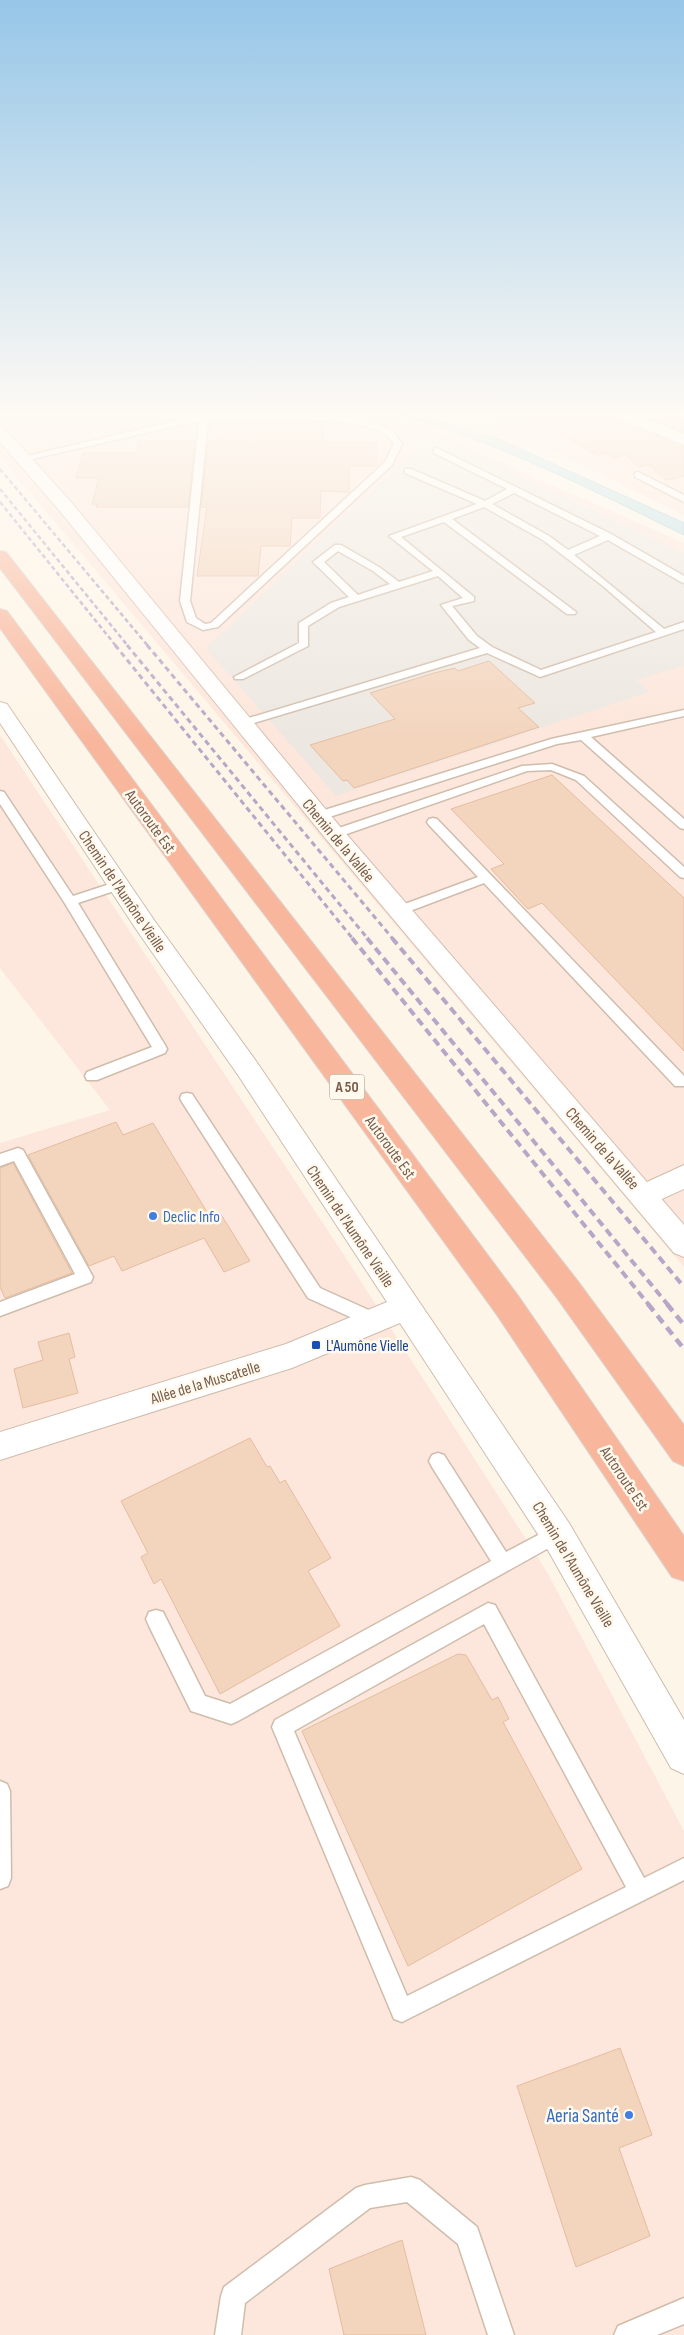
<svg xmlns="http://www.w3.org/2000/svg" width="684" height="2335" viewBox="0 0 684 2335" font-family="'Sofia Sans Condensed',sans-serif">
	<rect width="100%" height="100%" fill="#fdf5e7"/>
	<!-- commercial -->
	<path fill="#fde6db" d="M 0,411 L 355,411 L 384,416 L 427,430 L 684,543 L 684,1267 L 0,457 Z
		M 458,411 L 684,411 L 684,515 L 482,417 Z
		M 0,735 L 340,1249 L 547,1572 L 684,1831 L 684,2335 L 0,2335 L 0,1143 L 110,1110 L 0,968 Z"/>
	<!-- industrial -->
	<path fill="#ede7e1" d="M 431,434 L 684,553 L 684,665 L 637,680 L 649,692 L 336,796 L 206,648 Z"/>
	<!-- water -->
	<path fill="#bbe0e8" stroke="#a1cfda" d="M 385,411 L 405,411 L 501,440 L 684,523 L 684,535 C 586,487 490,438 385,411 Z"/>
	<!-- building -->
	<path fill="#f3d5be" stroke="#e6bc9e" d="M 521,411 L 602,411 L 606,416 L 684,447 L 684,476 L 666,480 L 649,465 L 639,467 L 625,455 L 614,458 L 605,453 L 597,455 Z
		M 630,411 L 684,411 L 684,432 Z
		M 274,421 L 324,422 L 323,442 L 376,442 L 376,466 L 349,466 L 349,492 L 321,491 L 320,518 L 292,518 L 290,546 L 261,546 L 258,576 L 197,576 L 207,507 L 201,507 L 208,441 L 217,441 L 219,422 Z
		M 139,441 L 195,441 L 188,507 L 96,507 L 97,504 L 92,504 L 99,478 L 76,478 L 83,453 L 136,453 Z
		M 489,661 L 535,703 L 518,708 L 539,727 L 354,788 L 347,780 L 343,781 L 310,745 L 395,719 L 370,693 L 434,673 L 455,668 L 458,671 Z
		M 552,775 L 684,898 L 684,1051 L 542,903 L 528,909 L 491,869 L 504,864 L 451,809 Z
		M 116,1122 L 123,1135 L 153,1123 L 210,1217 L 220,1213 L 250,1261 L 224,1272 L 204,1238 L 122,1271 L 114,1256 L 89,1266 L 28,1155 Z
		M 13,1163 L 72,1273 L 5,1298 L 0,1287 L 0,1168 Z
		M 69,1333 L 75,1357 L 69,1359 L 78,1393 L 23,1408 L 14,1369 L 43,1360 L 38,1342 Z
		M 250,1438 L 267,1467 L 270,1466 L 280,1483 L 285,1480 L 331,1558 L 308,1571 L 340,1626 L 220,1694 L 161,1579 L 154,1584 L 141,1557 L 148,1553 L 121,1501 Z
		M 458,1654 L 466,1655 L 492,1700 L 498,1697 L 509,1719 L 503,1722 L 582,1869 L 408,1966 L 302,1731 Z
		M 620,2048 L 652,2135 L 619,2148 L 650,2236 L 576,2267 L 517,2086 Z
		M 402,2240 L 426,2335 L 344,2335 L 329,2269 Z"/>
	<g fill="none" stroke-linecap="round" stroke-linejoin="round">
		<!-- lane casing -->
		<g stroke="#cfbdac" stroke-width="3">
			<path id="lane" d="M 204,414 C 244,414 364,407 393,432 C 396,435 399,440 402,444 L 392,465 L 218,627 L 203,630 L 187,622 L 180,601 L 199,421 L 23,461 L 19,458 ZM 208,420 C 247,420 358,413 386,435 C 389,437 391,441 394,444 L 385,462 L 211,623 L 205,624 L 196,618 L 190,601 Z
				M 437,448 L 611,534 L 684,576 L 684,583 L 681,582 L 608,540 L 574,555 L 664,629 L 684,622 L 684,629 L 540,677 L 487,653 L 247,725 L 239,725 L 239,721 L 480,648 L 469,640 L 441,605 L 463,598 L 438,576 L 339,607 L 308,626 L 308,646 L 243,679 L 235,679 L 234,677 L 299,643 L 299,623 L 331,603 L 349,597 L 313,562 L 335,545 L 341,545 L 379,567 L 399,582 L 433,571 L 389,536 L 477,504 L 405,473 L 405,469 L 411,469 L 485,501 L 507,489 L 434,453 L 434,449 ZM 514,493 L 600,536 L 568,550 L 549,536 L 492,504 ZM 484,507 L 543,540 L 603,586 L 656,632 L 541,670 L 492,647 L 477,636 L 452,606 L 474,601 L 474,597 L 401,537 L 444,522 L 567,614 L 575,614 L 576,612 L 452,519 ZM 338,551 L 373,571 L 390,584 L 358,595 L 324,562 Z
				M 638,472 L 684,495 L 684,502 L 635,477 L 635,473 Z
				M 684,710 L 684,716 L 591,737 L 684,819 L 684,829 L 680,828 L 581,740 L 557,744 L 323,819 L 315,819 L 313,816 L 315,813 L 551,739 Z
				M 552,764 L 584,776 L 684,867 L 684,878 L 680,877 L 576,780 L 551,770 L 527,771 L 338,837 L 334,838 L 328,834 L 330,831 L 522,766 Z
				M 0,791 L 4,792 L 73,896 L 119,881 L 125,885 L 123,888 L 78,903 L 165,1045 L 167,1049 L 165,1053 L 97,1080 L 87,1080 L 85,1076 L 87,1072 L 152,1047 L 64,902 L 0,804 Z
				M 433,818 L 437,819 L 684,1076 L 684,1086 L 675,1086 L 484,883 L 402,914 L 394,914 L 392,911 L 394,908 L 478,877 L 429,825 L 427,822 L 429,819 Z
				M 187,1093 L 192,1094 L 320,1288 L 382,1316 L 384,1321 L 382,1326 L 376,1328 L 370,1326 L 308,1298 L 182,1102 L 180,1098 L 182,1094 Z
				M 18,1148 L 23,1150 L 93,1277 L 91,1282 L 0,1316 L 0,1302 L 75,1274 L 14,1161 L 0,1166 L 0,1154 Z
				M 438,1453 L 444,1455 L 506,1552 L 557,1525 L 563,1528 L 566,1534 L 563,1540 L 238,1721 L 231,1724 L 191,1711 L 149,1626 L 146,1619 L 149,1612 L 156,1610 L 163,1612 L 205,1696 L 230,1704 L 491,1561 L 432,1467 L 429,1461 L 432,1455 Z
				M 488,1603 L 495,1605 L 644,1878 L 684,1858 L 684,1880 L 402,2022 L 394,2019 L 272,1727 L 275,1720 ZM 484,1624 L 626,1887 L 407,1996 L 294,1731 Z
				M 0,1781 L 7,1784 L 10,1791 L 11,1878 L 8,1886 L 0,1889 Z
				M 411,2177 L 420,2180 L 477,2227 L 514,2335 L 488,2335 L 458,2244 L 407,2202 L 370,2208 L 245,2303 L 241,2335 L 215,2335 L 221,2296 L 224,2287 L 356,2188 L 365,2185 Z
				M 684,2298 L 684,2324 L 657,2335 L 614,2335 L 618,2326 Z"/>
		</g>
		<!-- street casing -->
		<g stroke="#cfbdac" stroke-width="2">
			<path id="street" d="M 604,411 L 625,411 L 684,434 L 684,445 L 607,414 Z
				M 0,702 L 7,704 L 154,920 L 256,1061 L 569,1523 L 684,1720 L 684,1774 L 671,1768 L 545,1545 L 400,1323 L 292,1368 L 0,1460 L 0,1432 L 286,1344 L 387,1302 L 238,1075 L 138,932 L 0,723 Z
				M 684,1165 L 684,1189 L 644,1207 L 634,1204 L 630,1196 L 634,1188 Z"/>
		</g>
		<!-- secondary casing -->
		<g stroke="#d5bfac" stroke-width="2">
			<path id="secondary" d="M 0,427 L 5,429 L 71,502 L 342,829 L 684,1225 L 684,1257 L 674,1253 L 326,839 L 59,510 L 0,442 Z"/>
		</g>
		<!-- highway casing -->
		<g stroke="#dcd5d0" stroke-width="2">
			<path id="highway" d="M 0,551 L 6,552 L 577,1280 L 684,1425 L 684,1466 L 673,1461 L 557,1298 L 0,568 Z
				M 0,609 L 7,611 L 519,1297 L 684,1536 L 684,1581 L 672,1577 L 497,1315 L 0,628 Z"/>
		</g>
		<!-- lane -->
		<use href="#lane" fill="#fff" fill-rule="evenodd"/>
		<!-- street -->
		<use href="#street" fill="#fff" fill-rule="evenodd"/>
		<!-- secondary -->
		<use href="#secondary" fill="#fff" fill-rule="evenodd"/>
		<!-- highway -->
		<use href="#highway" fill="#f8b79d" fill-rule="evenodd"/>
		<!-- rail-far3 -->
		<path stroke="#b8a5c8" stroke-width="2.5" stroke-dasharray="4.5 3" stroke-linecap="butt" d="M 0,469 L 148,646
			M 0,489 L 128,646
			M 0,502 L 116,646"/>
		<!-- rail-far2 -->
		<path stroke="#b8a5c8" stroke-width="3" stroke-dasharray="5.5 4" stroke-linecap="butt" d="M 115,645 L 353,939
			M 127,645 L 368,939
			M 147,645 L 393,939"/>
		<!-- rail-far1 -->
		<path stroke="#b8a5c8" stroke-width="4" stroke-dasharray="8 5" stroke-linecap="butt" d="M 352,938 L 649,1305
			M 367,938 L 668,1305
			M 392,938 L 684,1287"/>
		<!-- rail -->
		<path stroke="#b8a5c8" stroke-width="4.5" stroke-dasharray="9 6" stroke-linecap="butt" d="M 648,1304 L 684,1349
			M 667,1304 L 684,1325"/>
	</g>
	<!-- sky -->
	<linearGradient id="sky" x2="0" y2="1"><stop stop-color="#96c6e8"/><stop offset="0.56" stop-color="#fefaf4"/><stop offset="1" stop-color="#fefaf4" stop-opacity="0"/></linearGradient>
	<rect width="684" height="738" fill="url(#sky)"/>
	<!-- markers -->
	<g fill="#3f7fe0" stroke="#fff9ee" stroke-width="2">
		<circle cx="153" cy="1216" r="5"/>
		<circle cx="629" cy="2115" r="5"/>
	</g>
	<rect fill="#1a4fb4" stroke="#fff9ee" stroke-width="2" x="311" y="1340" width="10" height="10" rx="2.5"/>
	<g text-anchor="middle" stroke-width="5" stroke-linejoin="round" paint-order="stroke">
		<!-- shield labels -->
		<rect fill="#fff9ee" stroke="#a08b7b" stroke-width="1" x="329.5" y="1074.5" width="35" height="25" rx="4"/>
		<g font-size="15" font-weight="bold" fill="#785c4a">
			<text x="347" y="1092">A 50</text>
		</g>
		<!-- street labels -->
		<g font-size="16" fill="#785c4a" stroke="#fff9ee">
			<text transform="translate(151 821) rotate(54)" y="6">Autoroute Est</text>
			<text transform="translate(339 840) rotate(50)" y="6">Chemin de la Vallée</text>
			<text transform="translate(123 891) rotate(56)" y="6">Chemin de l'Aumône Vieille</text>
			<text transform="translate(391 1147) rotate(54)" y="6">Autoroute Est</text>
			<text transform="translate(603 1148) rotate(49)" y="6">Chemin de la Vallée</text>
			<text transform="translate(351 1226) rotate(56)" y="6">Chemin de l'Aumône Vieille</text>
			<text transform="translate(205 1382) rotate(-17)" y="6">Allée de la Muscatelle</text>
			<text transform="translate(625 1478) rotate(56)" y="6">Autoroute Est</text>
			<text transform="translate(574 1564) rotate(59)" y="6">Chemin de l'Aumône Vieille</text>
		</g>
		<!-- shop labels -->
		<g font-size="16" fill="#366cbe" stroke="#fff9ee" text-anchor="start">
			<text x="163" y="1222">Declic Info</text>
		</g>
		<!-- transit labels -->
		<g font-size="16" fill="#164399" stroke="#fff9ee" text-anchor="start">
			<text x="326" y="1351">L'Aumône Vielle</text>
		</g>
		<!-- near-shop labels -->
		<g font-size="19" fill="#366cbe" stroke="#fff9ee" text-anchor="end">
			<text x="619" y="2122">Aeria Santé</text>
		</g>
	</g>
</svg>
